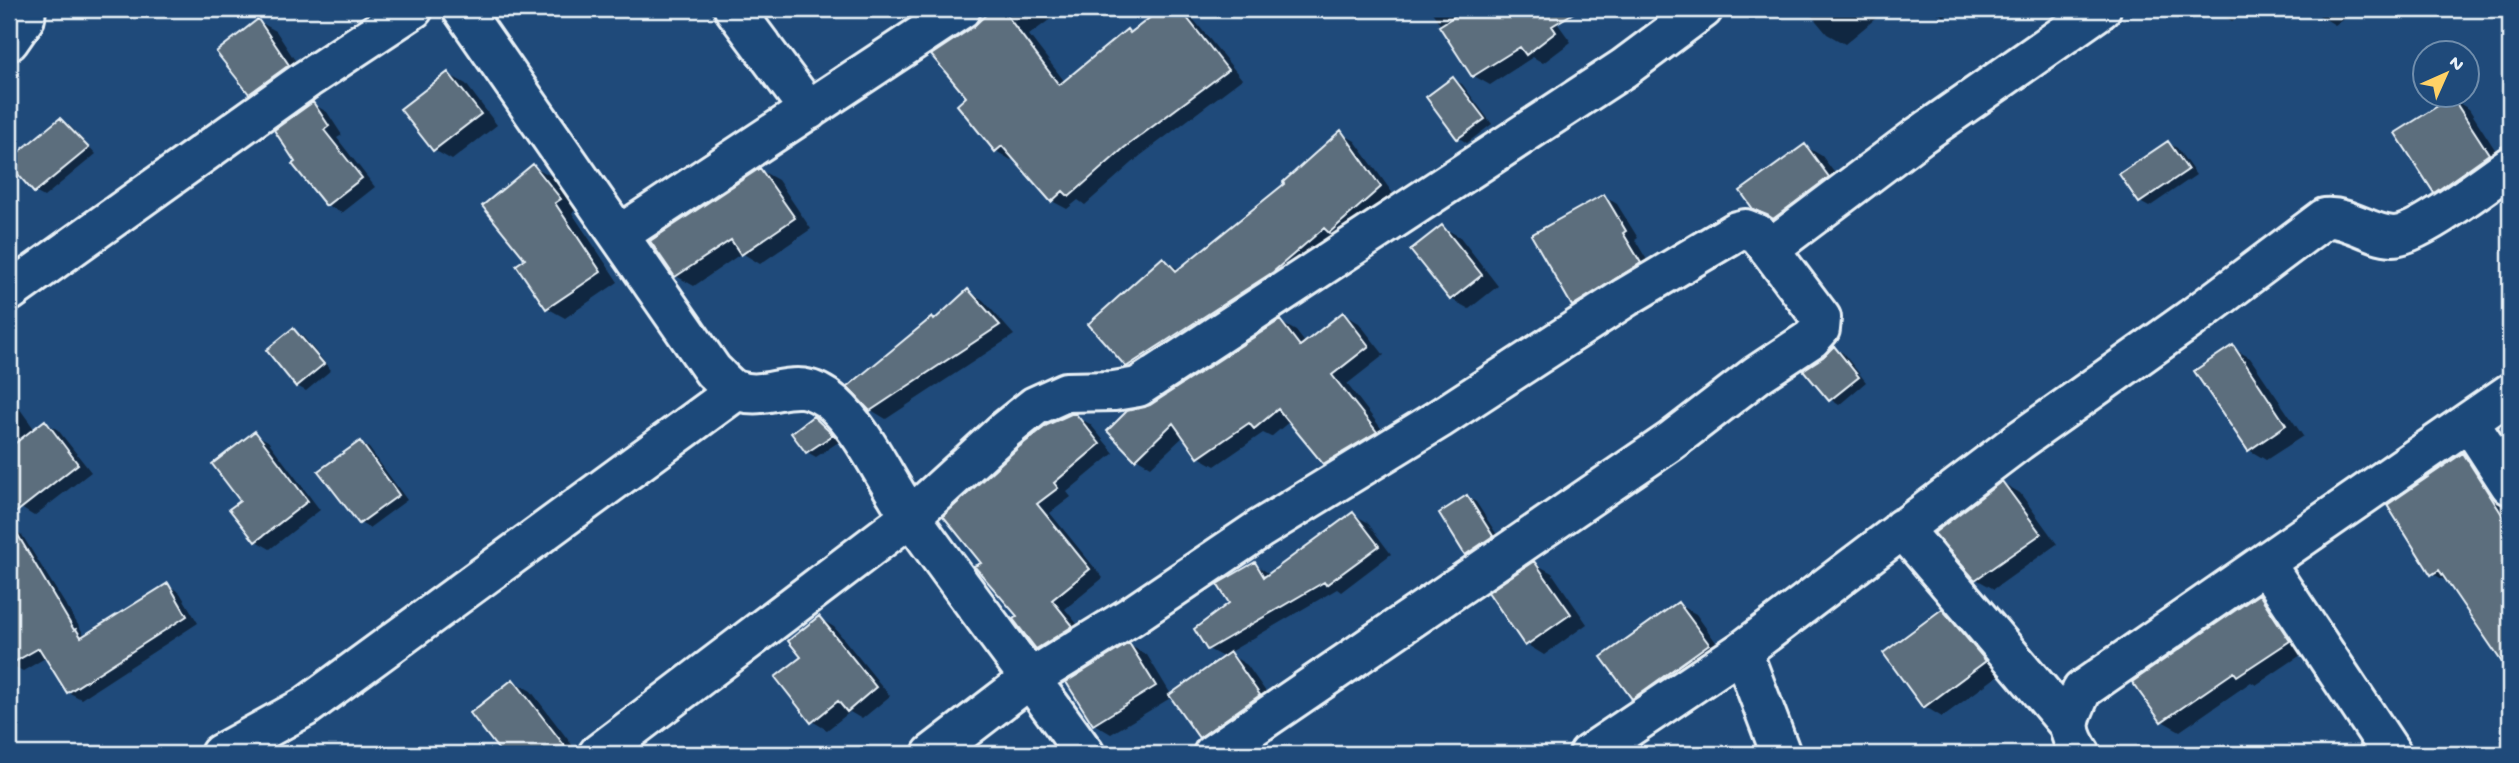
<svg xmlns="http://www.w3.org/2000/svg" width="2519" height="763" viewBox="0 0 2519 763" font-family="'Gochi Hand',sans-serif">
	<rect width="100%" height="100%" fill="#1f4a7a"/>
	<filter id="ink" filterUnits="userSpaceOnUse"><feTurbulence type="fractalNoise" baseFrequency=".0143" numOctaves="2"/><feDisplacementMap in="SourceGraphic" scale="14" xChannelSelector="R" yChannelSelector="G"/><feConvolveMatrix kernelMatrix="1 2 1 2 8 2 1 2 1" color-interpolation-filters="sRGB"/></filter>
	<g filter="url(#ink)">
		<!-- shadow -->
		<path fill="#0007" d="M 984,9 L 1064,9 L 1029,35 L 1065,82 L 1164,9 L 1185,9 L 1242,79 L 1140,156 L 1085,205 L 1078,200 L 1067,209 L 1052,201 L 1014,157 L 1011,160 L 996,151 L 969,98 L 974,29 L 982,20 Z
			M 1430,9 L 1547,9 L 1571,42 L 1543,63 L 1533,57 L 1490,85 L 1474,76 Z
			M 1806,9 L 1887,9 L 1845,44 L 1827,34 Z
			M 1932,9 L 1952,9 L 1944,17 Z
			M 2213,9 L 2249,9 L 2232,21 Z
			M 2313,9 L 2358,9 L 2335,25 L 2317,14 Z
			M 258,21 L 276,31 L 305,76 L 268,102 L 250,92 Z
			M 448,74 L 466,84 L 497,125 L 452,160 L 434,150 Z
			M 1453,79 L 1462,84 L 1492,124 L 1467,143 L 1459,138 Z
			M 2452,99 L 2469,109 L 2505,165 L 2452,202 L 2435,191 Z
			M 313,104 L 327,112 L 342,135 L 337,138 L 375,187 L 342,213 L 327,205 Z
			M 60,120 L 69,125 L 96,154 L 44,197 L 35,192 Z
			M 1341,133 L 1355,141 L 1394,195 L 1344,240 L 1142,374 L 1127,365 L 1163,259 L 1180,270 L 1287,184 Z
			M 2168,143 L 2177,148 L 2196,175 L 2149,207 L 2140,202 Z
			M 1805,146 L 1822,156 L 1845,187 L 1792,228 L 1773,218 Z
			M 533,166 L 551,176 L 577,209 L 572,213 L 618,282 L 565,318 L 547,308 L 528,259 Z
			M 760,170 L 778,180 L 811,229 L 760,264 L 742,253 L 694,286 L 676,276 Z
			M 1604,196 L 1617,204 L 1638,238 L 1635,240 L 1653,270 L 1587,312 L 1573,305 Z
			M 1442,227 L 1460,237 L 1498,286 L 1469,309 L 1451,299 Z
			M 968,291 L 983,300 L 1014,335 L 886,419 L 871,410 Z
			M 1343,314 L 1359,323 L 1384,355 L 1347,384 L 1391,441 L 1340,472 L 1324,463 L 1290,421 L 1271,437 L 1263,433 L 1215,466 L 1199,457 L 1184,436 L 1151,467 L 1136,458 L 1151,407 L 1280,322 L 1296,331 L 1306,344 Z
			M 293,330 L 302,335 L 331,370 L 306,391 L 297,386 Z
			M 1834,348 L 1843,353 L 1866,382 L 1839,405 L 1830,399 Z
			M 2233,348 L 2250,358 L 2303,436 L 2266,460 L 2249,450 Z
			M 9,394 L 35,430 L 45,422 L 58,430 L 91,472 L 34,516 L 21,508 L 9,492 Z
			M 1075,416 L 1090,424 L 1114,453 L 1067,492 L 1071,497 L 1050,513 L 1103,578 L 1065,609 L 1086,635 L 1051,657 L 1037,648 L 1019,616 L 984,563 Z
			M 813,418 L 822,423 L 840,441 L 816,457 L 807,452 Z
			M 255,434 L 268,441 L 320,510 L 270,549 L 256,541 L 242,502 Z
			M 360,443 L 369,448 L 407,500 L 369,528 L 360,523 L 321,471 Z
			M 2463,455 L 2479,465 L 2510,513 L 2510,667 L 2505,664 L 2449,583 L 2432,573 Z
			M 2003,483 L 2020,493 L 2057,544 L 1994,589 L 1976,579 Z
			M 1467,497 L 1476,502 L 1501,541 L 1475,559 L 1466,554 Z
			M 1353,514 L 1367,522 L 1391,554 L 1341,592 L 1337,589 L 1228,653 L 1247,665 L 1276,706 L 1218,746 L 1200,736 L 1172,697 L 1111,734 L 1094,724 L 1129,645 L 1147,655 L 1172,696 L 1225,658 L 1208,649 L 1231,604 L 1255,564 L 1271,575 Z
			M 9,528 L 22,535 L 85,636 L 168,585 L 180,593 L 198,623 L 81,699 L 68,692 L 47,657 L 23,671 L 9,664 L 9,612 L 20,605 L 9,587 Z
			M 1534,563 L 1552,573 L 1587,624 L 1544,655 L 1526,644 Z
			M 2259,596 L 2277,606 L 2307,651 L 2256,685 L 2251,682 L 2180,731 L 2162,721 Z
			M 1678,604 L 1696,614 L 1725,655 L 1651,708 L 1633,697 Z
			M 1942,612 L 1960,622 L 2003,672 L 1942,717 L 1924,706 Z
			M 819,618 L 834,627 L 890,696 L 862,719 L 850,712 L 827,730 L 812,721 L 804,657 Z
			M 513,681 L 531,691 L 579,754 L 504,754 L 472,713 Z
			M 1267,746 L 1282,754 L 1254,754 Z
			M 130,747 L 140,754 L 119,754 Z"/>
		<!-- building -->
		<path fill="#5c6e7d" stroke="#e8f1f8" stroke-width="2" d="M 992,9 L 1002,9 L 1059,85 L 1127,29 L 1130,33 L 1161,9 L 1180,9 L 1228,70 L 1124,148 L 1069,197 L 1063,191 L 1051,202 L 1002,146 L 995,152 L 957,105 L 966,97 L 931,55 L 973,27 Z
			M 1466,9 L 1580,9 L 1552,26 L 1556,32 L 1526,55 L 1520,47 L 1472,77 L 1439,26 Z
			M 258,19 L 289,65 L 249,94 L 216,52 Z
			M 448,72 L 481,114 L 433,151 L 400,109 Z
			M 1453,77 L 1485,119 L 1457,139 L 1426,97 Z
			M 2452,97 L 2489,154 L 2434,193 L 2395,133 Z
			M 313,102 L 329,126 L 324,130 L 362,178 L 326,206 L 292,164 L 295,162 L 274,130 Z
			M 60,118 L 89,148 L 34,193 L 9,164 L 9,160 Z
			M 1341,130 L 1381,187 L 1329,233 L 1324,228 L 1273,272 L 1126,367 L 1088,324 L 1163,257 L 1176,271 L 1284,184 L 1283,182 Z
			M 2168,141 L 2188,170 L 2139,203 L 2119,174 Z
			M 1805,144 L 1829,177 L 1773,219 L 1753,209 L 1740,191 Z
			M 533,164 L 561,199 L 555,203 L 601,272 L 546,309 L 516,265 L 525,259 L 482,206 Z
			M 760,168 L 795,218 L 741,255 L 731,240 L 675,277 L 650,241 Z
			M 1604,194 L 1626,231 L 1623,233 L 1641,263 L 1572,306 L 1531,235 Z
			M 1442,225 L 1482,275 L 1450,300 L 1410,250 Z
			M 968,289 L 1000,325 L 870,411 L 847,387 L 932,317 L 934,320 Z
			M 1343,312 L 1369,346 L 1332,375 L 1377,432 L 1323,464 L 1278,409 L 1254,429 L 1249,423 L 1198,458 L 1173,423 L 1135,460 L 1107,431 L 1127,411 L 1150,405 L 1280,320 L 1300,346 Z
			M 293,328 L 324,364 L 296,387 L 266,350 Z
			M 2233,345 L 2286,425 L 2248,451 L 2194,371 Z
			M 1834,346 L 1859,377 L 1829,401 L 1803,370 L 1823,357 Z
			M 1071,414 L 1076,414 L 1100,444 L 1054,483 L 1058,488 L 1037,504 L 1090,569 L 1052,600 L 1073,626 L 1036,649 L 1013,619 L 1017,616 L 974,566 L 981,563 L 943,516 L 1019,447 L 1047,425 Z
			M 813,416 L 833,435 L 806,453 L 791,433 Z
			M 45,420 L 78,464 L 9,518 L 9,448 Z
			M 255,431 L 308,501 L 255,542 L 229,509 L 240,501 L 212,464 Z
			M 360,441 L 399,495 L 359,524 L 318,471 Z
			M 2463,453 L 2510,527 L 2510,674 L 2439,570 L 2431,575 L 2387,505 Z
			M 2002,481 L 2041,534 L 1975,580 L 1934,533 Z
			M 1467,495 L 1493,536 L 1465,555 L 1439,513 Z
			M 1353,512 L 1379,546 L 1326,585 L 1324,582 L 1207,650 L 1194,629 L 1229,603 L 1217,584 L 1255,562 L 1264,577 Z
			M 9,520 L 74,630 L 76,629 L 81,637 L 168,583 L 187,616 L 67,693 L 39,648 L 9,665 Z
			M 1534,561 L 1571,614 L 1525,646 L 1488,592 Z
			M 2259,594 L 2290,641 L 2237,676 L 2234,672 L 2161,722 L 2132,682 Z
			M 1678,602 L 1709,644 L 1632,699 L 1601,657 Z
			M 1942,609 L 1986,661 L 1923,708 L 1883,653 Z
			M 819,616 L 876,687 L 847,712 L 838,701 L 811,723 L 775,677 L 801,657 L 788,641 Z
			M 1129,643 L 1156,686 L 1093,725 L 1066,682 Z
			M 1230,652 L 1260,695 L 1199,738 L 1169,695 Z
			M 513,679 L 571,754 L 502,754 L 470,713 Z"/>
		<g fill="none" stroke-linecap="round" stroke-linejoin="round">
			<!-- street casing -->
			<g stroke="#e8f1f8" stroke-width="44">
				<path id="street" d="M 462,9 L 713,371 C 720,377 729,389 738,391 C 774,402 795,370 834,404 C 866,433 886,483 912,518 C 968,598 1029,675 1085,754
					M 734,9 L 809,110
					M 9,41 L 25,18 L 26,9
					M 619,235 L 961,9
					M 1769,249 L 1919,136 L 2101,9
					M 9,292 L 307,79 L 413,9
					M 2469,422 L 2510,485
					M 1902,528 L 2068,724
					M 2265,563 L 2392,754
					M 1742,651 L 1781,754
					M 220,754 L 305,707 L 736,391
					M 598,754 L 910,517 L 1005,430 L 1035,406 L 1066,392 L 1114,391 L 1138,387 L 1624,68 L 1703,9
					M 932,754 L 1031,678 L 1130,617 L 1260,529 L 1439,419 L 1626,297 L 1737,231 L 1745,229 L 1758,234 L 1821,318 L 1820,329 L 1811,339 L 1758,374 L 1671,441 L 1213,754
					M 1589,754 L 1742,651 L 2019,441 L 2192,318 L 2325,218 C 2349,216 2369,235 2393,236 C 2417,236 2487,182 2510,166
					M 2081,754 C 2062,725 2070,719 2082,690 L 2510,393"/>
			</g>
			<!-- street -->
			<use href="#street" stroke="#1f4a7a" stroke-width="38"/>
		</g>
	</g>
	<!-- margin -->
	<rect width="2519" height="763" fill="none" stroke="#1f4a7a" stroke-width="35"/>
	<rect x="18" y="18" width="2484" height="728" fill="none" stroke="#e8f1f8" stroke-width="2.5" filter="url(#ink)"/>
	<!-- north arrow -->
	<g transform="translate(2446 74) rotate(45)"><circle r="33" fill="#1f4a7a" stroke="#6f8dac" stroke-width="2"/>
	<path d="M0-5L12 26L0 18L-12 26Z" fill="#ffd166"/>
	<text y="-10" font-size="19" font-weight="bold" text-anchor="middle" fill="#e8f1f8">N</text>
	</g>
</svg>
